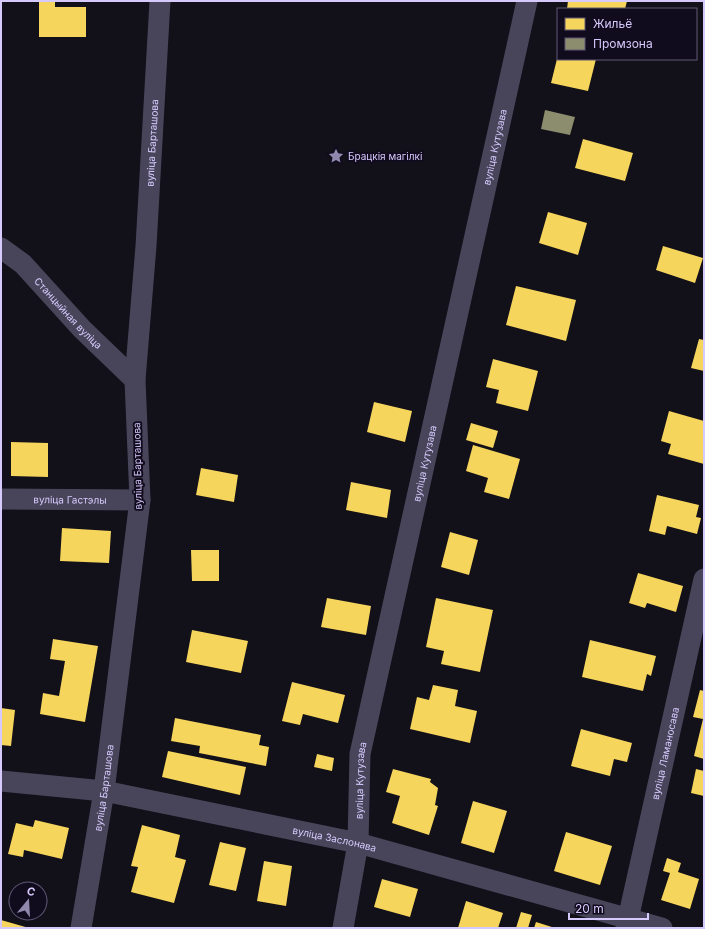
<svg xmlns="http://www.w3.org/2000/svg" width="705" height="929" viewBox="0 0 705 929" font-family="Inter,sans-serif">
	<rect width="100%" height="100%" fill="#121019"/>
	<!-- homes -->
	<path fill="#f6d55c" d="M 568,1 L 627,1 L 625,9 L 567,9 Z
		M 39,2 L 55,2 L 55,7 L 86,7 L 86,37 L 39,37 Z
		M 558,55 L 558,59 L 596,59 L 588,91 L 551,83 Z
		M 583,139 L 633,153 L 625,181 L 575,168 Z
		M 548,212 L 587,223 L 578,255 L 539,243 Z
		M 663,246 L 703,258 L 695,283 L 656,270 Z
		M 516,286 L 576,300 L 566,341 L 506,325 Z
		M 699,339 L 704,340 L 704,371 L 691,368 Z
		M 493,359 L 538,371 L 528,411 L 496,403 L 499,390 L 486,387 Z
		M 374,402 L 412,411 L 405,442 L 367,432 Z
		M 669,411 L 704,421 L 704,464 L 668,454 L 671,444 L 661,441 Z
		M 471,423 L 498,431 L 493,448 L 466,440 Z
		M 11,442 L 48,443 L 48,477 L 11,476 Z
		M 473,445 L 520,459 L 509,499 L 484,492 L 488,478 L 466,471 Z
		M 201,468 L 238,475 L 234,502 L 196,495 Z
		M 351,482 L 391,490 L 387,518 L 346,510 Z
		M 657,495 L 699,505 L 696,517 L 701,518 L 697,534 L 667,526 L 665,535 L 649,531 Z
		M 62,528 L 111,531 L 109,563 L 60,561 Z
		M 450,532 L 478,540 L 469,575 L 441,567 Z
		M 191,550 L 219,550 L 219,581 L 192,581 Z
		M 638,573 L 683,586 L 676,612 L 647,603 L 645,608 L 629,603 Z
		M 327,598 L 371,606 L 366,635 L 321,627 Z
		M 436,598 L 493,610 L 480,672 L 441,664 L 444,651 L 426,647 Z
		M 192,630 L 248,641 L 241,673 L 186,662 Z
		M 53,639 L 98,646 L 85,722 L 40,714 L 43,693 L 59,696 L 65,661 L 50,659 Z
		M 590,640 L 656,656 L 651,676 L 647,674 L 643,691 L 582,677 Z
		M 292,682 L 345,695 L 338,723 L 303,714 L 300,725 L 282,721 Z
		M 433,685 L 458,690 L 455,706 L 477,711 L 470,743 L 410,729 L 417,697 L 429,700 Z
		M 700,690 L 704,691 L 704,759 L 694,756 L 703,719 L 693,717 Z
		M 1,708 L 15,710 L 11,746 L 1,745 Z
		M 175,718 L 261,735 L 259,745 L 269,747 L 266,766 L 199,753 L 200,746 L 171,741 Z
		M 581,729 L 632,743 L 627,762 L 614,759 L 610,776 L 571,766 Z
		M 168,751 L 246,767 L 240,795 L 162,777 Z
		M 317,754 L 334,758 L 332,771 L 314,767 Z
		M 393,769 L 431,779 L 430,782 L 438,788 L 435,805 L 438,806 L 429,835 L 392,823 L 400,796 L 386,792 Z
		M 696,769 L 704,771 L 704,796 L 691,793 Z
		M 473,801 L 507,811 L 494,853 L 461,843 Z
		M 35,820 L 69,828 L 62,859 L 24,850 L 23,857 L 8,854 L 16,823 L 33,827 Z
		M 142,825 L 180,835 L 175,857 L 186,860 L 174,903 L 131,892 L 138,867 L 131,866 Z
		M 566,832 L 612,846 L 600,885 L 554,871 Z
		M 220,842 L 246,848 L 236,891 L 209,885 Z
		M 667,858 L 681,863 L 678,872 L 699,879 L 690,909 L 661,900 L 670,873 L 663,871 Z
		M 264,861 L 292,866 L 286,906 L 257,901 Z
		M 382,879 L 418,889 L 410,917 L 374,907 Z
		M 466,901 L 503,913 L 498,928 L 458,928 Z
		M 521,912 L 532,915 L 528,928 L 516,928 Z
		M 1,920 L 29,928 L 1,928 Z
		M 536,922 L 555,928 L 534,928 Z"/>
	<!-- industry -->
	<path fill="#8c8c6e" d="M 545,110 L 575,117 L 570,135 L 541,129 Z"/>
	<g fill="none" stroke-linecap="round" stroke-linejoin="round">
		<!-- street -->
		<g stroke="#48455a" stroke-width="21">
			<path id="s1" d="M 1,248 L 23,264 L 82,329 L 135,380"/>
			<path id="s2" d="M 1,499 L 140,500"/>
			<path id="s3" d="M 1,781 L 104,791 L 358,843 L 662,928"/>
			<path id="s4" d="M 81,928 L 104,791 L 140,500 L 135,380 L 146,246 L 160,1"/>
			<path id="s5" d="M 343,928 L 358,843 L 360,754 L 527,1"/>
			<path id="s6" d="M 626,928 L 704,579"/>
		</g>
	</g>
	<!-- icons -->
	<defs>
		<g id="sight-bare" transform="scale(1.2)"><path d="M0-6L1.8-2.2L6-1.7L2.9 1.2L3.7 5.4L0 3.3L-3.7 5.4L-2.9 1.2L-6-1.7L-1.8-2.2Z" fill="#9189ad" stroke="#110c1d" stroke-width="2.5" paint-order="stroke"/></g>
	</defs>
	<g fill-rule="evenodd">
		<use href="#sight-bare" x="336" y="156"/>
	</g>
	<g text-anchor="middle" stroke-width="4" stroke-linejoin="round" paint-order="stroke">
		<!-- street labels -->
		<g font-size="10" fill="#d6cafd" stroke="#110c1d">
			<text dy="4" stroke="none"><textPath href="#s4" startOffset="790">вуліца Барташова</textPath></text>
			<text dy="4" stroke="none"><textPath href="#s5" startOffset="797">вуліца Кутузава</textPath></text>
			<text dy="4" stroke="none"><textPath href="#s1" startOffset="94">Станцыйная вуліца</textPath></text>
			<text dy="4" stroke="none"><textPath href="#s5" startOffset="473">вуліца Кутузава</textPath></text>
			<text transform="translate(137 466) rotate(-91)" y="4">вуліца Барташова</text>
			<text dy="4" stroke="none"><textPath href="#s2" startOffset="69">вуліца Гастэлы</textPath></text>
			<text dy="4" stroke="none"><textPath href="#s6" startOffset="179">вуліца Ламаносава</textPath></text>
			<text dy="4" stroke="none"><textPath href="#s5" startOffset="149">вуліца Кутузава</textPath></text>
			<text dy="4" stroke="none"><textPath href="#s4" startOffset="142">вуліца Барташова</textPath></text>
			<text dy="4" stroke="none"><textPath href="#s3" startOffset="339">вуліца Заслонава</textPath></text>
		</g>
		<!-- poi labels -->
		<g font-size="10" fill="#d6cafd" stroke="#110c1d" text-anchor="start">
			<text x="348" y="160">Брацкія магілкі</text>
		</g>
	</g>
	<!-- border -->
	<rect width="705" height="929" fill="none" stroke="#d6cafd" stroke-width="4"/>
	<!-- legend -->
	<rect x="557" y="8" width="140" height="52" fill="#110c1d" stroke="#605877"/>
	<rect x="565" y="18" width="20" height="12" fill="#f6d55c" stroke="#605877"/>
	<text x="593" y="28" font-size="12" fill="#d6cafd">Жильё</text>
	<rect x="565" y="38" width="20" height="12" fill="#8c8c6e" stroke="#605877"/>
	<text x="593" y="48" font-size="12" fill="#d6cafd">Промзона</text>
	<!-- north arrow -->
	<g transform="translate(28 901) rotate(18)"><circle r="19" fill="#110c1d" stroke="#605877"/>
	<path d="M0-3L7 15L0 10L-7 15Z" fill="#9189ad"/>
	<text y="-6" font-size="11" font-weight="bold" text-anchor="middle" fill="#d6cafd">С</text>
	</g>
	<!-- scale -->
	<path d="M569 913v6h79v-6" fill="none" stroke="#d6cafd" stroke-width="2"/>
	<text x="575" y="913" font-size="12" fill="#d6cafd" stroke="#110c1d" stroke-width="3" paint-order="stroke">20 m</text>
</svg>
